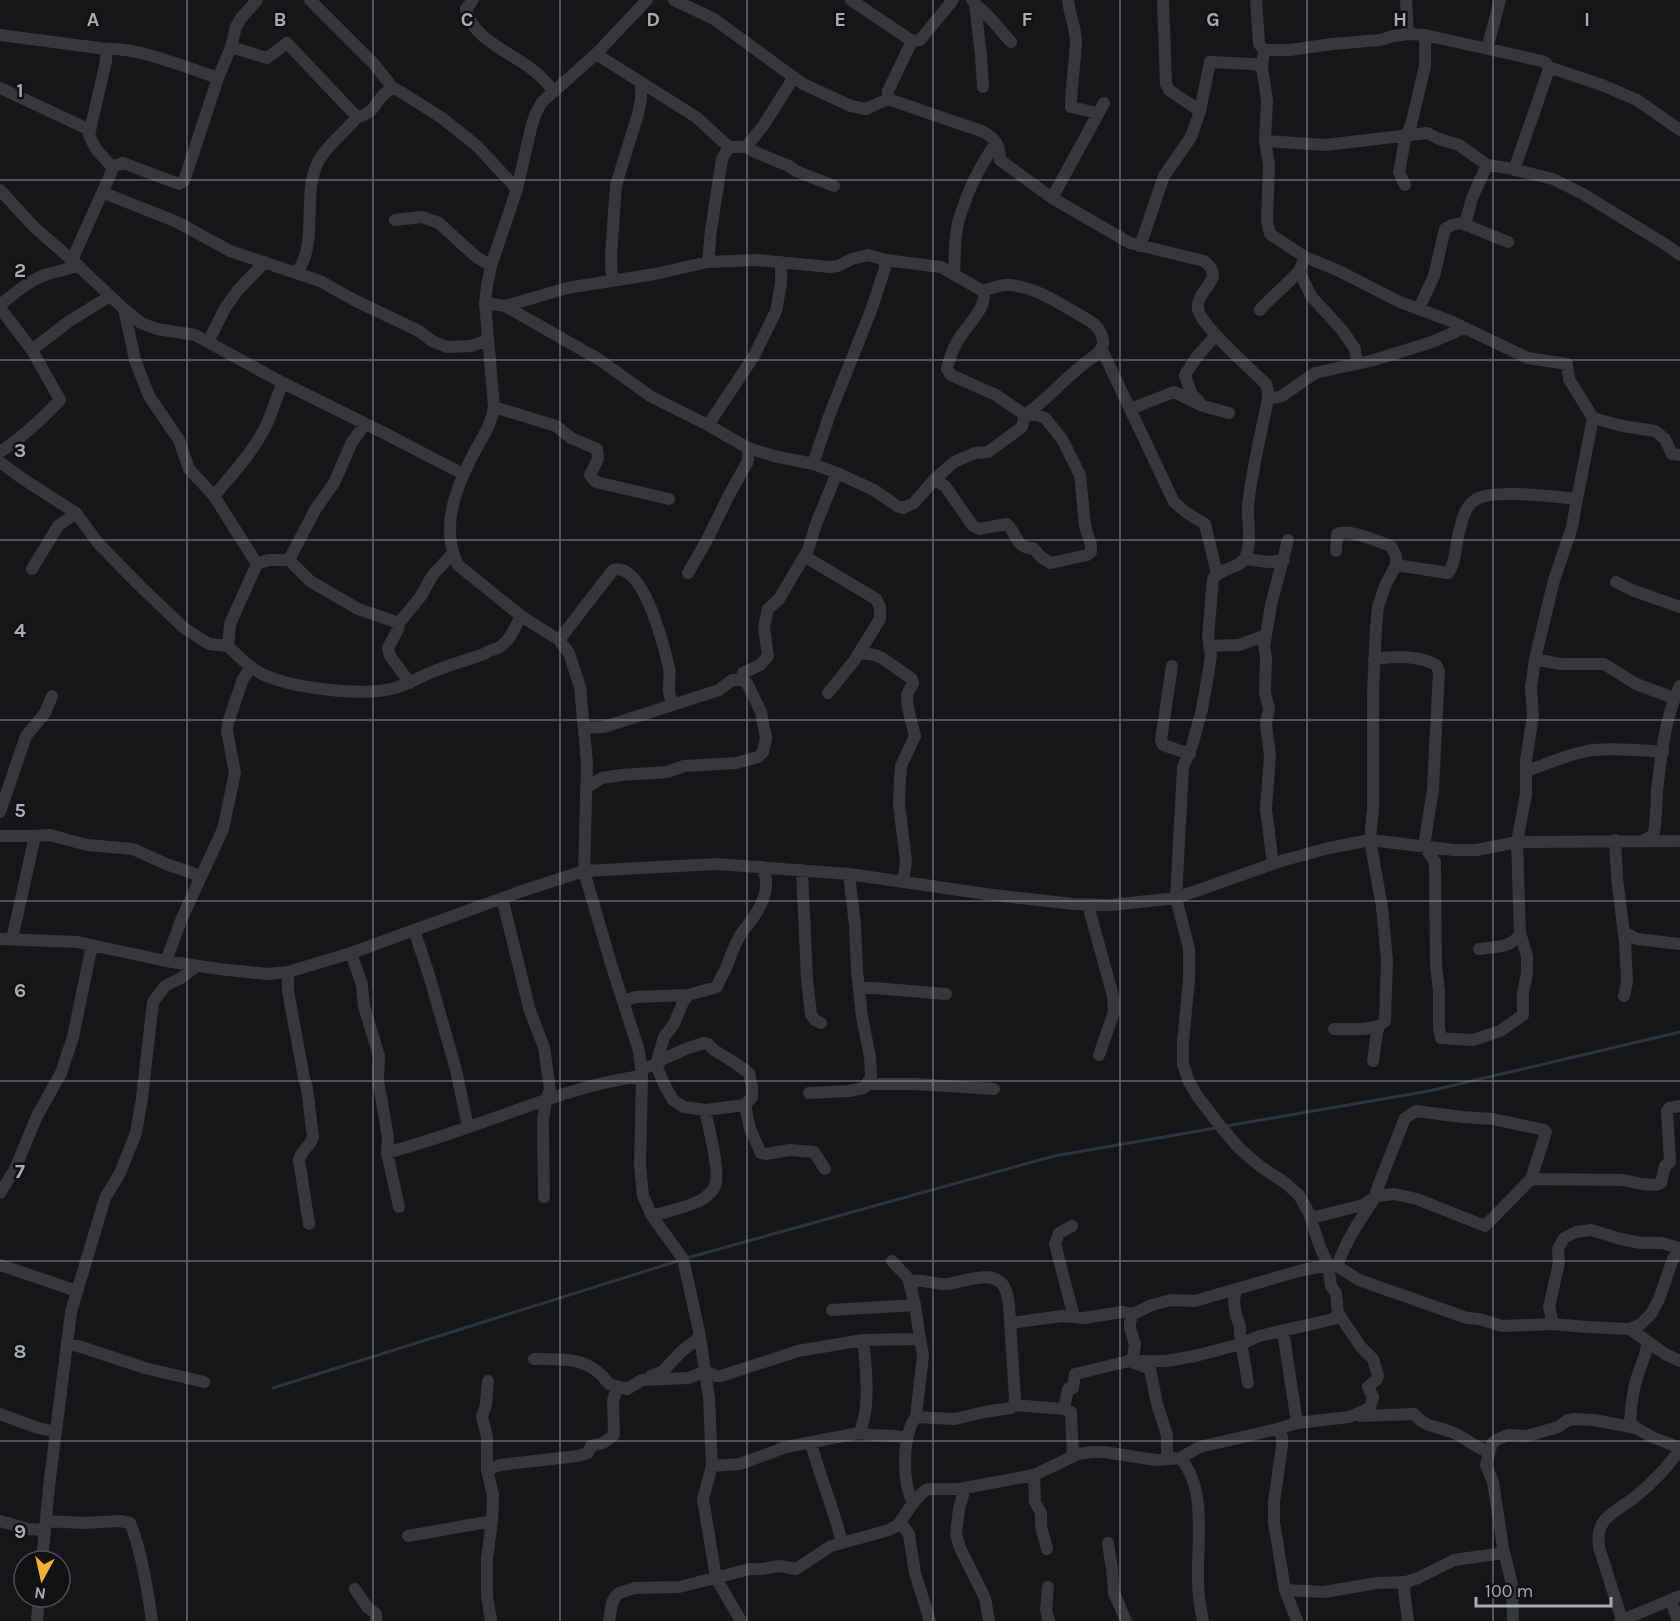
<svg xmlns="http://www.w3.org/2000/svg" width="1680" height="1621" viewBox="0 0 1680 1621" font-family="Karla,sans-serif">
	<rect width="100%" height="100%" fill="#161618"/>
	<g fill="none" stroke-linecap="round" stroke-linejoin="round">
		<!-- stream -->
		<path stroke="#2c353c" stroke-width="3" d="M 1226,1126 L 1429,1091 L 1680,1032
			M 687,1258 L 1054,1156 L 1216,1128
			M 273,1388 L 681,1260"/>
		<!-- minor -->
		<path stroke="#37383d" stroke-width="12" d="M 310,0 L 374,64 L 393,88
			M 473,0 L 466,9 C 472,40 513,53 534,71 C 542,77 548,84 554,92
			M 647,0 L 596,54 L 542,102 L 536,113 L 532,124 L 517,189 L 491,266 L 487,286 L 485,303 L 494,407 C 492,423 484,435 476,449 C 457,485 439,526 458,565 L 521,616 L 559,640 L 569,653 L 580,687 L 587,763 L 584,871 L 611,964 L 639,1051 L 642,1076 L 640,1165 L 643,1196 L 652,1216 L 683,1259 L 699,1331 L 709,1398 L 712,1466 L 703,1499 L 716,1578 L 741,1621
			M 674,0 L 714,19 L 803,84 L 851,106 L 866,109 L 888,99
			M 851,0 L 912,41 L 920,40 L 953,0
			M 972,0 L 975,4 L 981,56 L 983,87
			M 1068,0 C 1069,14 1076,28 1076,42 C 1075,64 1071,85 1071,107 L 1097,113
			M 1163,0 L 1166,84 L 1169,90 L 1200,111
			M 1256,0 L 1259,44 L 1264,50 L 1262,67 L 1267,101 L 1265,141 L 1269,164 L 1267,221 L 1270,234 L 1305,257 L 1337,270 L 1400,302 L 1448,320 L 1528,358 L 1567,364 L 1569,379 L 1593,418 L 1577,499
			M 1406,0 L 1408,34
			M 975,4 C 989,14 999,29 1011,42
			M 0,35 L 106,49 L 106,61 L 89,135 L 96,149 L 112,167 L 111,173 L 72,260
			M 912,41 L 888,91 L 888,99 L 984,132 C 995,139 1000,145 1000,160 L 1052,198 L 1130,243 L 1204,261 C 1228,280 1195,289 1198,309 C 1200,325 1252,370 1266,384 L 1268,391 L 1268,399 C 1261,434 1252,469 1248,505 C 1247,522 1252,539 1246,556 C 1242,569 1220,567 1213,579 L 1208,638 L 1211,655 L 1208,675 L 1202,709 L 1192,746 L 1183,767 L 1176,898 L 1189,949 L 1189,980 L 1183,1042 L 1183,1064 L 1189,1082 L 1198,1097 L 1221,1127 L 1239,1148 L 1261,1167 L 1284,1182 L 1299,1195 L 1309,1213 L 1320,1247 L 1328,1265 L 1331,1286 L 1336,1293 L 1338,1313 L 1334,1319 L 1259,1336 L 1241,1344 L 1195,1356 L 1166,1361 L 1129,1361 L 1150,1369 L 1157,1404 L 1167,1435 L 1167,1459
			M 231,47 L 267,58 L 287,43 L 357,117 C 377,114 377,94 393,88 L 401,92 L 442,118 L 477,146 L 517,189
			M 106,49 C 137,47 188,68 218,78
			M 1487,49 L 1500,0
			M 1264,50 L 1290,50 L 1332,44 L 1380,40 L 1393,36 L 1408,34 L 1425,35 L 1542,61 L 1546,63 L 1548,67 L 1602,85 L 1637,100 L 1680,130
			M 596,54 L 696,117 L 729,147 L 746,147 L 757,153 L 789,166 L 796,171 L 834,186
			M 0,88 L 90,130
			M 1265,141 L 1325,145 L 1427,133 L 1439,139 L 1459,145 L 1487,165 L 1508,168 L 1553,179 L 1583,194 L 1668,246 L 1680,255
			M 746,147 L 763,126 L 794,77
			M 112,167 L 123,163 L 179,184 L 184,181 L 218,78 L 231,47 L 236,27 L 241,18 L 257,0
			M 1514,170 L 1548,72 L 1548,67
			M 1405,185 L 1399,172 L 1406,135 L 1411,125 L 1425,66 L 1425,35
			M 0,190 L 34,227 L 72,260 L 124,309 L 141,323 L 157,329 L 195,335 L 283,383 L 384,433 L 463,474
			M 104,193 L 177,222 L 230,251 L 320,281 L 356,301 L 419,331 L 432,341 L 447,347 L 471,346 L 488,340
			M 1052,198 L 1104,103
			M 395,220 L 422,217 L 439,223 L 475,256 L 491,266
			M 1465,225 L 1472,198 L 1487,165
			M 1140,246 L 1164,176 L 1191,137 L 1200,111 L 1210,62 L 1253,64 L 1262,67
			M 1305,257 L 1299,271 L 1311,296 L 1342,330 L 1355,349 L 1357,364
			M 708,262 L 711,230 L 722,159 L 729,147
			M 296,273 C 319,245 302,197 317,164 C 324,148 346,131 357,117
			M 954,274 C 955,258 954,239 958,223 C 966,194 979,167 996,143
			M 612,281 L 611,255 L 616,185 L 638,114 L 641,100 L 641,83
			M 485,303 L 505,306 L 600,360 L 650,396 L 708,425 L 748,448 L 774,456 L 813,464 L 837,473 L 874,490 L 897,506 L 903,508 L 914,503 L 934,480 L 954,462 L 975,453 L 988,452 L 1022,427 L 1025,415 L 996,395 L 951,375 L 947,369 C 949,359 952,351 957,342 C 964,328 989,307 983,291
			M 0,305 C 14,294 28,281 45,275 C 56,271 67,270 78,265
			M 505,306 L 567,288 L 655,274 L 708,262 L 757,260 L 830,267 L 838,266 L 852,259 L 868,255 L 885,260 L 941,267 L 983,291
			M 0,308 L 32,350 L 60,400 C 41,420 23,437 0,452
			M 1419,308 L 1434,276 L 1445,229 L 1452,225 L 1461,223 L 1508,242
			M 124,309 L 135,360 L 149,396 L 179,440 L 189,469 L 214,496 L 257,564
			M 1260,310 C 1272,296 1287,285 1299,271
			M 208,342 L 225,308 L 238,290 L 265,262
			M 32,350 L 68,322 L 110,296
			M 1102,350 L 1174,502 L 1187,513 L 1205,524 L 1217,574
			M 1268,399 L 1282,396 L 1315,373 L 1374,360 L 1432,342 L 1464,328
			M 1203,406 L 1229,413
			M 494,407 L 556,426 L 571,438 L 597,449 L 598,459 L 590,475 L 596,482 L 669,499
			M 1130,409 L 1174,392 L 1203,406 L 1191,393 L 1185,375 L 1196,358 L 1216,335
			M 1593,418 L 1622,426 L 1655,431 L 1665,439 L 1672,454 L 1680,455
			M 708,425 L 754,356 L 776,311 L 781,284 L 781,262
			M 0,462 L 23,479 L 76,513 L 98,543 L 139,585 L 184,628 L 209,644 L 228,646 C 239,657 250,668 264,675 C 294,688 363,697 395,688 C 408,684 420,677 432,672 C 449,665 467,660 484,654 C 489,650 493,650 498,648 C 510,641 515,628 521,616
			M 813,464 L 831,411 L 872,308 L 885,268 L 885,260
			M 934,480 L 945,486 L 973,526 L 979,529 L 1007,524 C 1017,534 1016,549 1033,548 L 1041,557 L 1051,563 L 1087,555 L 1091,552 L 1091,545 L 1085,526 L 1080,475 L 1062,439 L 1045,418 L 1037,415 L 1025,415 C 1047,400 1064,379 1085,363 C 1092,357 1102,353 1103,344 C 1104,337 1099,328 1094,324 C 1089,320 1083,317 1078,314 C 1057,302 1034,287 1010,285 C 1000,284 992,288 983,291
			M 214,496 C 234,472 257,448 269,419 C 274,407 277,395 283,383
			M 1336,551 L 1337,534 C 1349,528 1379,542 1391,546 L 1396,556 L 1396,565 L 1385,586 L 1378,607 L 1376,628 L 1373,693 L 1373,808 L 1370,840 L 1382,907 L 1387,961 L 1385,1021 L 1379,1026 L 1377,1032 L 1373,1061
			M 804,556 L 876,599 L 880,607 L 880,619 L 854,661 L 828,693
			M 1245,559 L 1269,562 L 1284,560
			M 289,560 L 315,510 L 334,483 L 352,442 L 365,424
			M 289,560 L 310,581 L 358,609 L 399,623
			M 1396,565 L 1448,573 C 1456,564 1455,545 1459,533 C 1462,522 1464,507 1475,500 C 1492,488 1555,497 1577,499 L 1572,527 L 1554,580 L 1535,659 L 1531,688 L 1533,716 L 1526,760 L 1526,794 L 1517,842 L 1520,933 C 1514,948 1493,947 1479,949
			M 32,569 L 58,526 L 76,513
			M 688,573 L 707,540 L 729,495 L 748,461 L 748,448
			M 1616,582 L 1632,590 L 1680,607
			M 1266,635 L 1271,605 L 1288,540
			M 559,640 L 613,570 C 643,561 664,646 669,668 C 671,676 668,683 669,691 C 669,696 672,700 673,705
			M 228,646 L 230,624 L 257,564 L 268,560 L 289,560
			M 1209,646 L 1239,645 L 1266,635 L 1264,645 L 1266,658 L 1265,693 L 1269,709 L 1266,724 L 1270,757 L 1266,809 L 1273,864
			M 859,653 L 875,655 L 882,658 L 912,679 L 913,683 L 907,695 L 908,708 L 915,736 L 901,766 L 900,777 L 899,805 L 906,861 L 903,882
			M 1535,659 L 1560,664 L 1604,664 L 1636,684 L 1674,698
			M 1374,660 C 1391,655 1421,656 1436,665 L 1439,671 L 1433,789 L 1424,846 L 1435,862 L 1436,966 L 1439,991 L 1439,1028 L 1441,1038 L 1473,1040 L 1500,1031 L 1523,1015 L 1523,993 L 1527,973 L 1527,956 L 1520,933
			M 1172,666 L 1161,740 L 1163,745 L 1190,754
			M 741,680 L 743,673 L 760,665 L 768,656 L 764,627 L 768,609 L 779,599 L 808,550 L 816,524 L 837,473
			M 410,683 L 390,656 L 388,648 L 398,629 L 399,623 L 421,596 L 432,576 L 452,554
			M 584,728 L 604,727 L 719,690 L 732,680 L 741,680 L 747,683 L 761,712 L 766,738 L 763,752 L 758,757 L 736,763 L 684,766 L 667,772 L 621,775 L 602,778 L 586,788
			M 1526,771 C 1548,764 1569,753 1593,750 C 1616,748 1640,750 1663,752
			M 0,812 L 26,736 L 45,713 L 52,696
			M 0,836 L 35,836
			M 1615,840 L 1617,878 L 1625,942 L 1627,982 L 1624,996
			M 1644,840 L 1653,836 C 1657,821 1656,806 1657,790 C 1661,757 1665,716 1680,686
			M 802,870 L 807,979 L 811,1015 L 815,1020 L 821,1023
			M 502,898 L 530,1011 L 544,1047 L 550,1089 L 546,1100 L 543,1121 L 544,1197
			M 1088,905 L 1113,996 L 1114,1012 L 1099,1055
			M 414,930 L 429,975 L 456,1070 L 468,1127
			M 1624,932 L 1637,939 L 1680,944
			M 0,939 L 77,942 L 166,961 L 219,969 L 267,974 L 288,972 L 351,953 L 522,891 L 584,871 L 717,864 L 849,874 L 986,894 L 1073,904 L 1111,905 L 1176,898 L 1281,861 L 1329,848 L 1370,840 L 1454,850 L 1477,850 L 1517,842 L 1680,841
			M 12,939 L 35,836 L 50,835 L 87,845 L 133,849 L 166,864 L 201,876
			M 351,953 L 362,985 L 364,1006 L 379,1056 L 378,1080 L 388,1137 L 387,1153 L 399,1207
			M 166,961 L 182,918 L 223,829 L 235,773 L 227,731 L 228,723 L 243,679 L 251,667
			M 288,972 L 288,991 L 304,1078 L 307,1088 L 313,1137 C 311,1146 301,1150 299,1160 L 309,1224
			M 859,988 L 874,988 L 946,994
			M 688,995 L 717,987 C 719,980 722,976 725,970 C 731,957 734,943 743,931 C 753,919 768,898 766,881 C 766,876 763,871 762,867
			M 623,1001 L 636,997 L 688,995 L 683,1002 L 674,1024 L 664,1037 L 656,1065 L 664,1084 L 673,1100 L 684,1107 L 705,1110 L 745,1105 L 752,1097 L 752,1087 L 749,1073 L 735,1063 L 714,1050 L 708,1044 L 704,1043 L 688,1048 L 663,1059 L 656,1065 L 642,1068
			M 1334,1029 L 1364,1029 L 1379,1026
			M 868,1084 L 915,1084 L 994,1089
			M 809,1093 L 849,1091 L 864,1088 L 871,1077 L 870,1057 L 862,1017 L 857,971 L 855,925 L 849,874
			M 745,1105 L 750,1129 L 761,1153 L 766,1154 L 790,1150 L 814,1152 L 825,1169
			M 387,1153 C 411,1146 434,1139 457,1131 C 518,1111 578,1084 642,1076
			M 1531,1179 L 1623,1180 L 1642,1184 L 1656,1185 L 1661,1183 L 1665,1166 L 1670,1162 L 1667,1111 L 1669,1108 L 1680,1106
			M 0,1193 L 15,1169 L 37,1116 L 61,1073 L 73,1037 L 92,945
			M 652,1216 C 665,1212 679,1209 692,1204 C 700,1202 710,1195 714,1188 C 722,1176 708,1125 705,1110
			M 1311,1218 L 1363,1205 L 1377,1196 L 1394,1194 L 1417,1199 L 1485,1226 L 1531,1179 L 1546,1132 L 1544,1130 L 1493,1119 L 1462,1117 L 1416,1111 L 1405,1118 L 1376,1192 L 1377,1196
			M 1072,1226 L 1059,1233 L 1055,1244 L 1074,1317
			M 892,1261 L 908,1278 L 915,1305 L 920,1339 L 923,1355 L 916,1417 C 902,1435 902,1483 913,1503
			M 0,1265 L 77,1291
			M 1337,1266 C 1346,1241 1359,1221 1374,1199
			M 1236,1289 L 1234,1301 L 1236,1316 L 1240,1326 L 1240,1335 L 1248,1383
			M 911,1290 L 914,1281 C 925,1279 936,1285 947,1284 C 965,1282 998,1266 1006,1291 C 1008,1295 1008,1300 1009,1305 L 1015,1399 L 1014,1405
			M 832,1310 L 915,1305
			M 1010,1323 L 1062,1316 L 1084,1318 L 1122,1312 L 1133,1314
			M 1553,1324 L 1549,1307 L 1559,1263 L 1558,1249 L 1564,1238 L 1576,1232 L 1591,1230 L 1621,1239 L 1641,1243 L 1662,1243 L 1679,1248
			M 1630,1329 L 1665,1354 L 1680,1361
			M 1283,1331 L 1297,1423
			M 67,1344 L 78,1346 L 145,1368 L 204,1382
			M 534,1359 C 565,1359 590,1357 609,1384 L 627,1389 L 642,1380 L 689,1378 L 705,1371 L 716,1376 L 721,1376 L 798,1351 L 863,1340 L 920,1339
			M 651,1376 L 662,1372 L 682,1351 L 700,1337
			M 488,1381 L 486,1404 L 482,1417 L 487,1437 L 487,1470 L 493,1495 L 492,1521 L 487,1559 L 487,1596 L 491,1621
			M 1064,1409 L 1068,1389 L 1073,1388 L 1075,1374 L 1129,1361 L 1133,1357 L 1135,1344 L 1130,1328 L 1130,1322 L 1133,1314 L 1152,1305 L 1171,1300 L 1195,1301 L 1299,1271 L 1328,1265 L 1337,1266 L 1359,1280 L 1467,1318 L 1479,1319 L 1502,1326 L 1553,1324 L 1587,1327 L 1630,1329 L 1641,1324 L 1651,1314 L 1659,1299 L 1673,1259 L 1680,1248
			M 0,1414 L 38,1428 L 56,1432
			M 1360,1416 L 1414,1414 C 1426,1428 1436,1426 1452,1432 C 1465,1437 1475,1448 1489,1452
			M 916,1417 L 955,1419 L 984,1412 L 1011,1408 L 1014,1405 L 1064,1409 L 1071,1412 L 1073,1457
			M 1636,1428 L 1630,1422 C 1631,1406 1633,1389 1638,1374 C 1642,1363 1647,1354 1647,1342
			M 1277,1429 L 1282,1437 L 1282,1445 L 1274,1502 L 1274,1522 L 1285,1590 L 1297,1621
			M 859,1433 C 874,1437 891,1434 907,1438
			M 811,1443 C 820,1477 834,1509 842,1543
			M 1180,1458 C 1207,1487 1197,1542 1198,1579 C 1198,1593 1200,1607 1203,1621
			M 712,1466 L 740,1464 L 786,1447 L 859,1433 C 871,1410 866,1365 863,1340
			M 487,1470 L 500,1465 L 578,1456 L 588,1453 L 591,1446 L 603,1443 L 614,1435 L 613,1401 L 617,1387
			M 1034,1475 L 1035,1502 L 1041,1513 L 1041,1526 L 1047,1549
			M 965,1488 L 959,1509 L 956,1534 L 960,1548 L 985,1598 L 989,1621
			M 0,1521 L 28,1529 L 45,1530
			M 46,1521 L 84,1523 L 120,1521 L 130,1523 C 141,1549 148,1592 152,1621
			M 898,1525 L 905,1528 L 909,1535 L 915,1573 L 930,1621
			M 408,1536 L 492,1521
			M 1108,1543 L 1112,1569 L 1114,1593 L 1126,1621
			M 42,1561 L 49,1487 L 71,1312 L 105,1198 L 120,1173 L 136,1133 L 142,1098 L 153,1002 L 165,986 L 181,978 L 197,966
			M 1048,1587 L 1046,1610 L 1049,1621
			M 355,1589 L 367,1607 L 376,1614 L 376,1621
			M 1285,1590 L 1324,1592 L 1377,1583 L 1406,1582
			M 1671,1600 L 1678,1621
			M 1622,1620 L 1599,1547 C 1598,1537 1598,1528 1605,1520 C 1613,1511 1625,1505 1635,1497 C 1650,1485 1670,1465 1680,1449
			M 37,1621 L 39,1597
			M 609,1621 L 612,1603 L 615,1597 L 619,1593 L 635,1588 L 679,1587 L 750,1569 L 762,1569 L 779,1566 L 796,1569 L 831,1546 L 889,1530 L 898,1525 L 913,1503 L 923,1492 L 928,1489 L 959,1489 L 1034,1475 L 1078,1454 L 1092,1452 L 1104,1452 L 1156,1460 L 1180,1458 L 1200,1447 L 1277,1429 L 1297,1423 L 1349,1417 L 1370,1408 L 1373,1397 L 1368,1387 L 1377,1379 L 1378,1376 L 1373,1359 L 1361,1347 L 1338,1313
			M 1408,1621 L 1404,1590 L 1406,1582 L 1418,1578 L 1454,1560 L 1504,1553
			M 1513,1621 L 1512,1584 L 1503,1548 L 1493,1482 L 1486,1465 L 1492,1443 L 1498,1439 L 1508,1435 L 1525,1436 L 1534,1434 L 1558,1427 L 1568,1420 L 1575,1419 L 1594,1420 L 1636,1428 L 1652,1437 L 1673,1445 L 1680,1449
			M 1620,1621 L 1680,1596"/>
	</g>
	<!-- grid -->
	<path fill="none" stroke="#a8adb8" stroke-width="1.5" stroke-opacity="0.55" d="M 187,0 L 187,1621M 373,0 L 373,1621M 560,0 L 560,1621M 747,0 L 747,1621M 933,0 L 933,1621M 1120,0 L 1120,1621M 1307,0 L 1307,1621M 1493,0 L 1493,1621M 0,180 L 1680,180M 0,360 L 1680,360M 0,540 L 1680,540M 0,720 L 1680,720M 0,901 L 1680,901M 0,1081 L 1680,1081M 0,1261 L 1680,1261M 0,1441 L 1680,1441"/>
	<g font-size="20" text-anchor="middle" font-weight="bold" fill="#a8adb8" stroke="#111113" stroke-width="5" stroke-linejoin="round" paint-order="stroke">
		<text x="93" y="26">A</text>
		<text x="280" y="26">B</text>
		<text x="467" y="26">C</text>
		<text x="653" y="26">D</text>
		<text x="840" y="26">E</text>
		<text x="1027" y="26">F</text>
		<text x="1213" y="26">G</text>
		<text x="1400" y="26">H</text>
		<text x="1587" y="26">I</text>
		<text x="20" y="97">1</text>
		<text x="20" y="277">2</text>
		<text x="20" y="457">3</text>
		<text x="20" y="637">4</text>
		<text x="20" y="817">5</text>
		<text x="20" y="997">6</text>
		<text x="20" y="1178">7</text>
		<text x="20" y="1358">8</text>
		<text x="20" y="1538">9</text>
	</g>
	<!-- north arrow -->
	<g transform="translate(42 1579) rotate(188)"><circle r="28" fill="#111113" stroke="#4d4f55" stroke-width="1.5"/>
	<path d="M0-4.5L10 22L0 15L-10 22Z" fill="#f2b134"/>
	<text y="-9" font-size="16" font-weight="bold" text-anchor="middle" fill="#a8adb8">N</text>
	</g>
	<!-- scale -->
	<path d="M1476 1597v9h135v-9" fill="none" stroke="#a8adb8" stroke-width="3"/>
	<text x="1485" y="1597" font-size="18" fill="#a8adb8" stroke="#111113" stroke-width="4.5" paint-order="stroke">100 m</text>
</svg>
